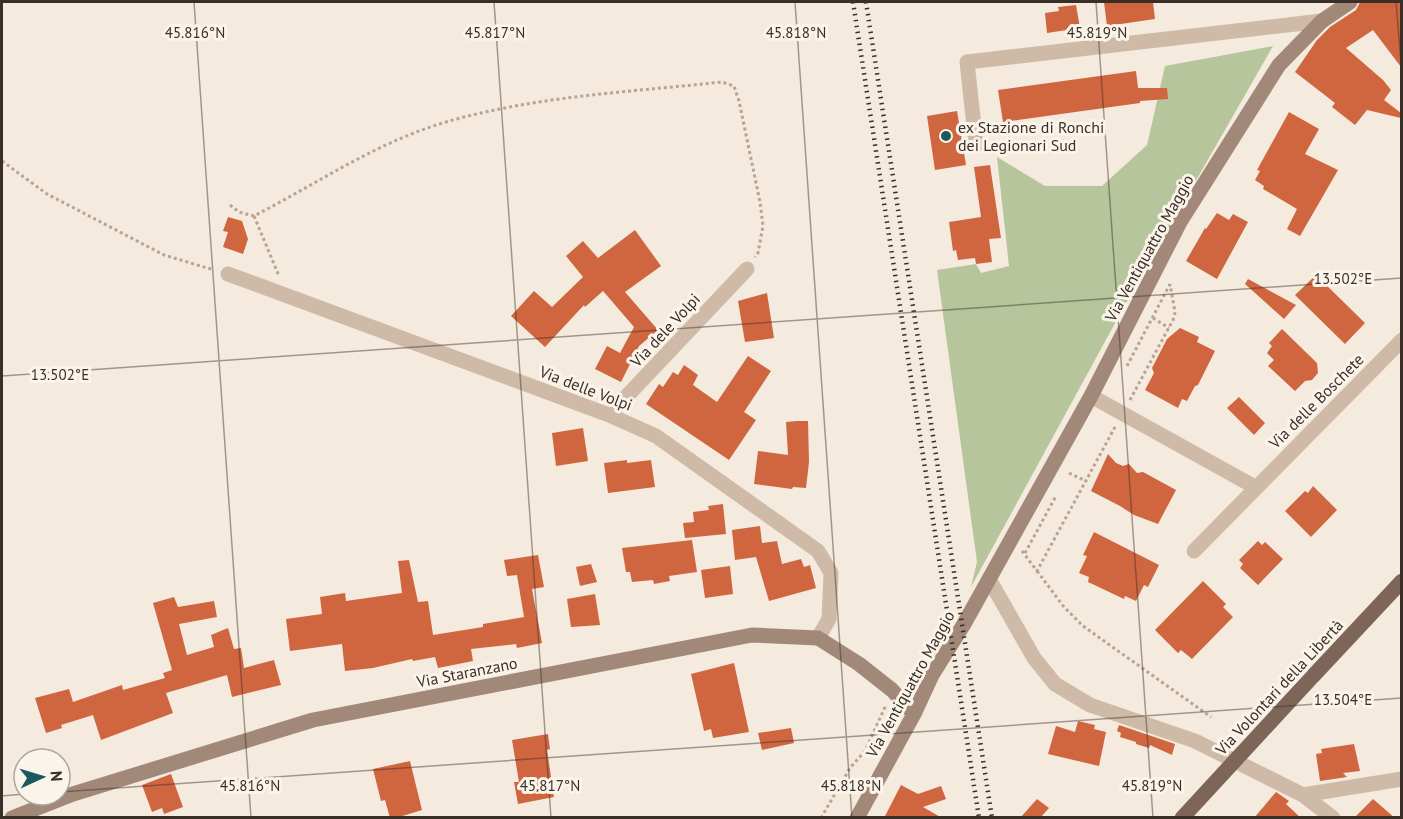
<svg xmlns="http://www.w3.org/2000/svg" width="1403" height="819" viewBox="0 0 1403 819" font-family="'PT Sans',sans-serif">
	<rect width="100%" height="100%" fill="#f4eadd"/>
	<!-- green -->
	<path fill="#b6c59b" d="M 1273,46 L 1131,294 L 971,587 L 977,562 L 937,270 L 976,264 L 981,273 L 1009,266 L 997,157 L 1045,186 L 1102,186 L 1147,145 L 1165,66 Z"/>
	<!-- building -->
	<path fill="#d0663f" d="M 1104,2 L 1153,2 L 1155,19 L 1107,26 Z
		M 1360,2 L 1401,2 L 1401,67 L 1373,30 L 1346,48 L 1383,80 L 1391,90 L 1384,100 L 1401,113 L 1401,118 L 1367,110 L 1355,125 L 1332,107 L 1335,103 L 1295,72 L 1317,40 L 1330,27 L 1356,10 Z
		M 1076,5 L 1080,28 L 1047,33 L 1045,13 L 1059,11 L 1058,7 Z
		M 1136,71 L 1138,88 L 1167,88 L 1168,99 L 1140,101 L 1140,103 L 1003,122 L 998,90 Z
		M 957,111 L 966,165 L 935,170 L 927,116 Z
		M 1289,112 L 1319,129 L 1305,154 L 1338,170 L 1300,236 L 1287,229 L 1297,209 L 1263,189 L 1264,186 L 1255,180 L 1260,171 L 1257,170 Z
		M 990,165 L 1001,238 L 989,239 L 992,262 L 976,264 L 975,258 L 958,260 L 956,250 L 953,251 L 949,222 L 981,217 L 974,167 Z
		M 1217,213 L 1229,220 L 1233,214 L 1248,222 L 1217,279 L 1186,261 L 1205,228 L 1206,229 Z
		M 228,217 L 242,221 L 248,239 L 243,254 L 223,247 L 228,232 L 223,231 Z
		M 635,230 L 661,266 L 625,292 L 658,330 L 639,346 L 621,382 L 595,369 L 607,346 L 620,353 L 634,327 L 603,291 L 585,307 L 584,305 L 545,347 L 511,316 L 534,291 L 552,307 L 583,277 L 566,256 L 583,241 L 598,258 Z
		M 1316,275 L 1365,323 L 1345,344 L 1295,295 Z
		M 1248,279 L 1296,305 L 1284,319 L 1245,284 Z
		M 767,293 L 774,338 L 745,342 L 738,301 Z
		M 1180,328 L 1199,337 L 1197,342 L 1215,351 L 1198,385 L 1195,386 L 1187,401 L 1182,399 L 1178,408 L 1145,390 L 1154,373 L 1152,368 L 1167,339 Z
		M 1282,329 L 1317,363 L 1318,373 L 1312,380 L 1305,381 L 1295,391 L 1268,366 L 1274,360 L 1267,353 L 1272,346 L 1269,343 Z
		M 748,356 L 771,371 L 744,412 L 756,420 L 729,460 L 646,404 L 659,384 L 663,387 L 673,372 L 678,375 L 684,365 L 698,375 L 693,385 L 717,402 Z
		M 1239,397 L 1265,423 L 1254,435 L 1227,408 Z
		M 797,421 L 808,421 L 809,462 L 806,488 L 793,487 L 792,489 L 754,484 L 758,451 L 788,455 L 786,422 Z
		M 583,428 L 588,461 L 556,466 L 552,433 Z
		M 1108,454 L 1116,463 L 1123,466 L 1129,464 L 1137,473 L 1143,472 L 1176,490 L 1158,524 L 1134,515 L 1120,506 L 1091,491 Z
		M 627,460 L 627,463 L 651,460 L 655,487 L 608,493 L 604,463 Z
		M 1313,486 L 1337,510 L 1311,537 L 1285,511 L 1305,491 L 1308,493 Z
		M 723,504 L 726,534 L 685,538 L 683,523 L 694,522 L 693,512 L 709,510 L 708,506 Z
		M 760,526 L 762,543 L 777,541 L 782,564 L 801,559 L 804,567 L 810,565 L 816,588 L 769,601 L 756,557 L 735,560 L 732,530 Z
		M 1094,532 L 1159,565 L 1148,587 L 1144,585 L 1136,601 L 1125,596 L 1124,599 L 1088,582 L 1089,577 L 1079,573 L 1087,556 L 1083,555 Z
		M 692,540 L 697,572 L 669,576 L 670,581 L 654,584 L 653,580 L 632,582 L 630,572 L 626,572 L 622,548 Z
		M 1258,541 L 1262,545 L 1265,542 L 1283,559 L 1258,585 L 1240,568 L 1243,564 L 1239,560 Z
		M 538,555 L 544,587 L 532,589 L 542,643 L 517,648 L 516,644 L 471,649 L 473,661 L 438,668 L 435,657 L 413,661 L 412,659 L 373,668 L 345,671 L 342,644 L 290,651 L 286,619 L 322,614 L 320,597 L 345,593 L 346,601 L 402,593 L 398,561 L 409,560 L 418,602 L 428,601 L 433,635 L 483,627 L 483,624 L 524,617 L 517,575 L 507,576 L 504,560 Z
		M 591,564 L 597,582 L 580,586 L 576,567 Z
		M 730,566 L 733,594 L 705,598 L 701,570 Z
		M 1203,581 L 1226,604 L 1223,607 L 1233,617 L 1192,659 L 1181,650 L 1178,653 L 1155,630 Z
		M 595,594 L 600,625 L 571,627 L 567,599 Z
		M 174,597 L 178,607 L 214,601 L 217,617 L 179,624 L 187,655 L 214,647 L 211,635 L 228,628 L 234,649 L 241,648 L 244,668 L 274,660 L 281,685 L 232,697 L 227,675 L 166,693 L 173,713 L 101,740 L 93,715 L 61,725 L 62,728 L 46,733 L 35,698 L 69,689 L 73,702 L 122,685 L 123,690 L 165,678 L 163,673 L 172,670 L 153,603 Z
		M 734,663 L 749,732 L 713,738 L 711,729 L 704,731 L 691,674 Z
		M 1078,721 L 1095,725 L 1094,729 L 1106,732 L 1099,766 L 1048,754 L 1056,726 L 1075,732 Z
		M 1119,725 L 1175,744 L 1172,755 L 1150,745 L 1149,748 L 1136,744 L 1136,742 L 1120,737 L 1121,733 L 1117,731 Z
		M 791,728 L 794,743 L 762,750 L 758,733 Z
		M 548,734 L 550,749 L 547,750 L 554,797 L 518,804 L 514,782 L 519,782 L 512,740 Z
		M 1354,744 L 1360,771 L 1343,773 L 1347,777 L 1320,781 L 1316,754 L 1322,753 L 1321,749 Z
		M 410,761 L 422,810 L 396,818 L 390,818 L 385,800 L 381,801 L 373,769 Z
		M 171,774 L 183,807 L 164,814 L 162,808 L 152,812 L 142,785 Z
		M 901,785 L 918,794 L 941,786 L 946,799 L 923,807 L 942,818 L 884,818 Z
		M 1276,792 L 1289,801 L 1286,804 L 1301,818 L 1254,818 Z
		M 1037,799 L 1049,808 L 1040,818 L 1020,818 Z
		M 1373,799 L 1395,818 L 1354,818 Z"/>
	<g fill="none" stroke-linecap="round" stroke-linejoin="round">
		<!-- path -->
		<path stroke="#baa491" stroke-width="3" stroke-dasharray="3 3" stroke-linecap="butt" d="M 2,161 L 47,194 L 164,255 L 214,270
			M 230,205 L 239,212 L 254,216 C 318,183 377,142 446,122 C 536,96 630,92 722,82 L 734,86 L 739,101 L 760,202 L 763,226 L 758,253 L 755,257
			M 254,216 L 279,276
			M 1153,318 L 1169,328
			M 1127,366 L 1170,284
			M 1130,400 L 1174,318 L 1175,312 L 1170,284
			M 1069,473 L 1086,481
			M 1022,551 L 1037,571 L 1115,427
			M 1025,553 L 1056,496
			M 1037,571 L 1064,607 L 1083,626 L 1211,717
			M 821,818 L 850,768 L 865,751 L 886,705"/>
		<!-- street -->
		<path stroke="#cebaa7" stroke-width="15" d="M 976,145 L 967,62 L 1322,21
			M 228,274 L 609,415 L 656,436 L 818,551 L 831,573 L 829,619 L 818,638
			M 1091,396 L 1255,487
			M 609,415 L 747,269
			M 1194,551 L 1402,340
			M 989,579 L 1034,658 L 1055,684 L 1090,705 L 1195,741 L 1303,795 L 1402,779
			M 1303,795 L 1333,818"/>
		<!-- secondary -->
		<path stroke="#a28878" stroke-width="15" d="M 12,818 L 73,794 L 313,720 L 752,635 L 818,638 L 859,664 L 892,690 L 914,714
			M 857,818 L 914,714 L 932,675 L 964,624 L 1091,396 L 1180,222 L 1279,65 L 1322,21 L 1350,2"/>
		<!-- primary -->
		<path stroke="#7d6558" stroke-width="15" d="M 1314,675 L 1402,581"/>
		<!-- rail -->
		<path stroke="#3a2e28" stroke-width="4.5" stroke-dasharray="1.5 4.5" stroke-linecap="butt" d="M 853,2 L 979,818
			M 866,2 L 992,818"/>
		<!-- primary-bridge -->
		<path stroke="#7d6558" stroke-width="15" d="M 1182,818 L 1314,675"/>
	</g>
	<!-- ticks -->
	<path fill="none" stroke="#3a2e28" stroke-width="1.5" stroke-opacity="0.45" d="M 194,2 L 251,818M 494,2 L 551,818M 795,2 L 852,818M 1096,2 L 1153,818M 1396,2 L 1402,74M 2,376 L 1402,278M 60,792 L 1402,698M 2,796 L 24,794"/>
	<!-- markers -->
	<circle fill="#1a5960" stroke="#fbf4ea" stroke-width="2" cx="946" cy="136" r="6"/>
	<g text-anchor="middle" stroke-width="6" stroke-linejoin="round" paint-order="stroke">
		<!-- poi labels -->
		<g font-size="16" fill="#3a2e28" stroke="#fbf4ea" text-anchor="start">
			<text x="958" y="133">ex Stazione di Ronchi<tspan x="958" dy="18">dei Legionari Sud</tspan></text>
		</g>
		<!-- street labels -->
		<g font-size="16" fill="#3a2e28" stroke="#fbf4ea">
			<text transform="translate(1149 248) rotate(-61)" y="6">Via Ventiquattro Maggio</text>
			<text transform="translate(665 330) rotate(-47)" y="6">Via dele Volpi</text>
			<text transform="translate(586 388) rotate(21)" y="6">Via delle Volpi</text>
			<text transform="translate(1316 401) rotate(-45)" y="6">Via delle Boschete</text>
			<text transform="translate(467 672) rotate(-11)" y="6">Via Staranzano</text>
			<text transform="translate(910 684) rotate(-61)" y="6">Via Ventiquattro Maggio</text>
			<text transform="translate(1279 687) rotate(-47)" y="6">Via Volontari della Libertà</text>
		</g>
	</g>
	<g font-size="15" text-anchor="middle" fill="#3a2e28" stroke="#fbf4ea" stroke-width="6" stroke-linejoin="round" paint-order="stroke">
		<text x="195" y="38">45.816°N</text>
		<text x="495" y="38">45.817°N</text>
		<text x="796" y="38">45.818°N</text>
		<text x="1097" y="38">45.819°N</text>
		<text x="1343" y="284">13.502°E</text>
		<text x="60" y="380">13.502°E</text>
		<text x="1343" y="705">13.504°E</text>
		<text x="250" y="791">45.816°N</text>
		<text x="550" y="791">45.817°N</text>
		<text x="851" y="791">45.818°N</text>
		<text x="1152" y="791">45.819°N</text>
	</g>
	<!-- border -->
	<rect width="1403" height="819" fill="none" stroke="#3a2e28" stroke-width="6"/>
	<!-- north arrow -->
	<g transform="translate(42 777) rotate(86)"><circle r="28" fill="#fbf4ea" stroke="#aea59c" stroke-width="1.5"/>
	<path d="M0-4.5L10 22L0 15L-10 22Z" fill="#1a5960"/>
	<text y="-9" font-size="16" font-weight="bold" text-anchor="middle" fill="#3a2e28">N</text>
	</g>
</svg>
